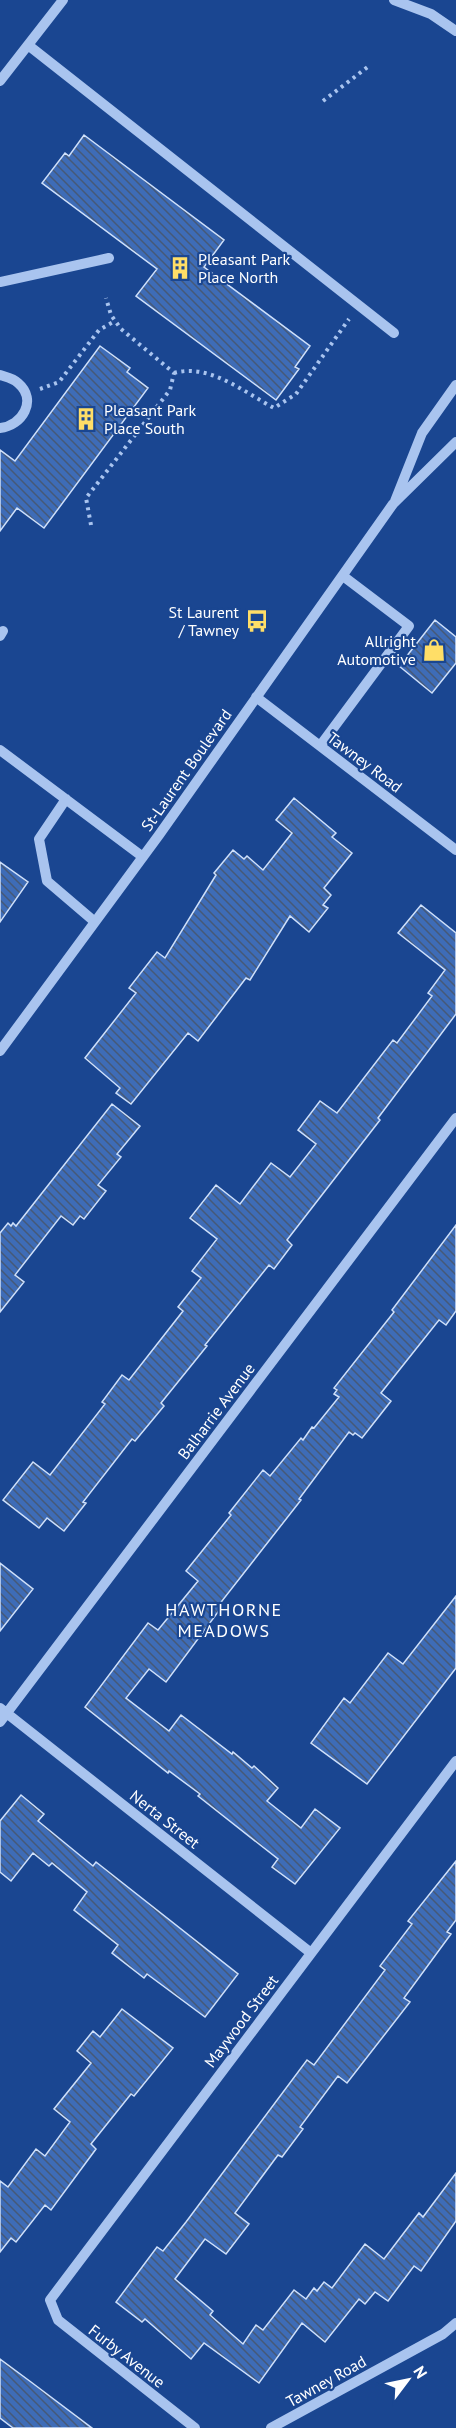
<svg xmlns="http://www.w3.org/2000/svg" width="456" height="2428" viewBox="0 0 456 2428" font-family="'PT Sans',sans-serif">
	<defs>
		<pattern id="building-back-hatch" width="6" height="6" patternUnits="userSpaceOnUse" patternTransform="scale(1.5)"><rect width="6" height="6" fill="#3e6cb7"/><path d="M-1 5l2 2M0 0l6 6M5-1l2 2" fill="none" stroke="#465977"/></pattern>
	</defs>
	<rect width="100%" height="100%" fill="#1a4691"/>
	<!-- building -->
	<path fill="url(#building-back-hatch)" stroke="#cfe0fa" stroke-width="1.5" d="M 84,135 L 224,240 L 204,267 L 310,346 L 295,367 L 299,369 L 276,400 L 136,296 L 157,269 L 42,183 L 65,153 L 69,156 Z
		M 100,346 L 130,368 L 127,372 L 148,388 L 44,528 L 17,508 L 0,531 L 0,450 L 15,461 Z
		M 435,620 L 456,637 L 456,663 L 432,693 L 399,666 Z
		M 294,798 L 336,833 L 332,837 L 352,853 L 324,888 L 331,895 L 323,905 L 328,908 L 309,932 L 290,916 L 250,980 L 246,978 L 198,1041 L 188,1033 L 131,1104 L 116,1093 L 120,1088 L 85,1058 L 136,993 L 129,988 L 157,952 L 165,958 L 216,875 L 214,873 L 233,850 L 244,859 L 247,856 L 263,870 L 292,833 L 276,820 Z
		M 0,862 L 28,882 L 0,922 Z
		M 421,905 L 456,933 L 456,1014 L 378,1118 L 380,1120 L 287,1240 L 292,1245 L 274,1269 L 269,1265 L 205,1345 L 207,1346 L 161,1403 L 164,1406 L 135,1441 L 132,1439 L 83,1502 L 86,1503 L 64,1531 L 47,1518 L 39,1528 L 3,1500 L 33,1462 L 50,1475 L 105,1404 L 102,1402 L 122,1375 L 129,1380 L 183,1311 L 178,1307 L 201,1278 L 192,1271 L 217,1239 L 190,1218 L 216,1185 L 240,1204 L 271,1163 L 290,1177 L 316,1144 L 298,1130 L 320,1101 L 337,1113 L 393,1040 L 397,1043 L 432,996 L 428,993 L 445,970 L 398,933 Z
		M 112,1104 L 140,1126 L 117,1154 L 121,1157 L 98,1185 L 106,1191 L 84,1219 L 80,1216 L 73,1225 L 61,1216 L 15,1275 L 24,1282 L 0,1312 L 0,1233 L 8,1223 L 11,1226 L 13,1223 L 16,1226 Z
		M 456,1225 L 456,1311 L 446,1325 L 439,1320 L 381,1393 L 391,1401 L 362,1438 L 355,1433 L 353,1435 L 349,1432 L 299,1499 L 301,1500 L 218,1606 L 221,1608 L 166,1682 L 149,1669 L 126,1698 L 169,1731 L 181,1715 L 232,1754 L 233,1752 L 252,1768 L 254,1766 L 278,1788 L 267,1801 L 301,1828 L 315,1809 L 340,1828 L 295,1884 L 272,1867 L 278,1859 L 198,1796 L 200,1794 L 169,1771 L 168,1773 L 85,1707 L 148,1623 L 158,1630 L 198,1581 L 186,1571 L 231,1515 L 229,1513 L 263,1470 L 270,1476 L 301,1438 L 303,1440 L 312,1427 L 314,1428 L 339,1397 L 334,1394 L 337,1390 L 334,1388 L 394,1312 L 392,1310 Z
		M 0,1563 L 33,1589 L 0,1631 Z
		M 456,1596 L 456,1668 L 367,1784 L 311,1743 L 344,1698 L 350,1703 L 388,1653 L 403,1664 Z
		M 21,1795 L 44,1814 L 38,1821 L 93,1866 L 96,1862 L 238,1974 L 205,2017 L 147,1974 L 144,1978 L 112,1953 L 118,1945 L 74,1910 L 87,1892 L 52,1863 L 49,1866 L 33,1853 L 11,1881 L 0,1872 L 0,1821 Z
		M 456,1861 L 456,1920 L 447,1932 L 451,1934 L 404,1998 L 410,2002 L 347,2083 L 338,2076 L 300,2127 L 303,2129 L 282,2157 L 278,2155 L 235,2213 L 249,2224 L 226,2254 L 205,2239 L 175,2279 L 213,2311 L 210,2315 L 243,2344 L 256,2325 L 263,2330 L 294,2290 L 306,2299 L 314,2288 L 317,2291 L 324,2282 L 332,2288 L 365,2244 L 384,2259 L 419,2213 L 423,2217 L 456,2173 L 456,2221 L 421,2271 L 414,2266 L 388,2301 L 375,2292 L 365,2304 L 359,2299 L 325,2342 L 302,2323 L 259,2383 L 204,2343 L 191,2359 L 145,2319 L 142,2322 L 116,2302 L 157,2247 L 163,2251 L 186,2222 L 307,2060 L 314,2065 L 385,1970 L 380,1966 L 412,1924 L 408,1921 Z
		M 122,2009 L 173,2048 L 134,2096 L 131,2094 L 91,2144 L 96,2149 L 51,2210 L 45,2205 L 16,2242 L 11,2238 L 0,2252 L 0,2181 L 8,2187 L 36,2149 L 45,2156 L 70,2122 L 54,2109 L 91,2063 L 77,2051 L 93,2031 L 100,2037 Z
		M 0,2359 L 31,2382 L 92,2428 L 13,2428 L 0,2418 Z"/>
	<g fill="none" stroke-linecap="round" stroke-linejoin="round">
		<!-- path -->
		<path stroke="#a9c4ef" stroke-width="4" stroke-dasharray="3 4.5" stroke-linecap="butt" d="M 323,101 L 369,66
			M 174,373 C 209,363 244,392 274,408 L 296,394 L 349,319
			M 40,389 L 59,382 L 99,330 L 115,321
			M 91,525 L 86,498 L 170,390 L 174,373 L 121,329 L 111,315 L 106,298"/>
		<!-- minor -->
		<path stroke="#a9c4ef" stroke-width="10" d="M 394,0 L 431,14 L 456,31
			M 28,45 L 394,333
			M 0,81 L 63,0
			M 0,282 L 109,258
			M 0,375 C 6,377 13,378 18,383 C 38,400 22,426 0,428
			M 395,501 L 422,433 L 456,385
			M 0,636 L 3,631
			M 256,697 L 456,850
			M 320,746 L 409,626 L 343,576
			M 0,750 L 143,857
			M 66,799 L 39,839 L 47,881 L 95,922
			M 0,1051 L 159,835 L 393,504 L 456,442
			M 0,1708 L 311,1953
			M 0,1722 L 456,1118
			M 195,2428 L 58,2320 L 50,2300 L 456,1761
			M 271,2428 L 443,2334 L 456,2323"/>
	</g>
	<!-- icons -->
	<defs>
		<g id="building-bare" transform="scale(1.8)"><path d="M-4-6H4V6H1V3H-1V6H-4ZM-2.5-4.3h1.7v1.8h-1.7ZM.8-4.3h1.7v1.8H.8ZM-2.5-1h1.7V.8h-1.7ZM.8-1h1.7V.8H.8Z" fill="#ffde67" stroke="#1a4691" stroke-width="2.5" paint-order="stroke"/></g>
		<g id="bus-bare" transform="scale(1.8)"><path d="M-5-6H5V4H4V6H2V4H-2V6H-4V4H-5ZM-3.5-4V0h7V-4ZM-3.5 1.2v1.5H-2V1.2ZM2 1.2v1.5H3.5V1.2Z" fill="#ffde67" stroke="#1a4691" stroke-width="2.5" paint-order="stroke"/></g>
		<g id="shop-bare" transform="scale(1.8)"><path d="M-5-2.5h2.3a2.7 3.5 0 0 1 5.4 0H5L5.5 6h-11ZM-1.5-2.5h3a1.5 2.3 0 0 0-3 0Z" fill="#ffde67" stroke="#1a4691" stroke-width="2.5" paint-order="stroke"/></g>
	</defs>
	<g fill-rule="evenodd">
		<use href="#building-bare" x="180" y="268"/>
		<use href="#building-bare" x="86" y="419"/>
		<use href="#bus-bare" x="257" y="621"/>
		<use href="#shop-bare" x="434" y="650"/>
	</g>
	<g text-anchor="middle" stroke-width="4.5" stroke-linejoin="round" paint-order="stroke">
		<!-- poi labels -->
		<g font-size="16" fill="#fff" stroke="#1a4691" text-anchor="start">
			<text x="198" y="265">Pleasant Park<tspan x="198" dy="18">Place North</tspan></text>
			<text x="104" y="416">Pleasant Park<tspan x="104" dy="18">Place South</tspan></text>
			<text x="239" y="618" text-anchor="end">St Laurent<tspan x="239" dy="18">/ Tawney</tspan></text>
			<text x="416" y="647" text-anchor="end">Allright<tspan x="416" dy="18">Automotive</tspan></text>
		</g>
		<!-- street labels -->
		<g font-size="16" fill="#fff" stroke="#1a4691">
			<text transform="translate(365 762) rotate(37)" y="6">Tawney Road</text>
			<text transform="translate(186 770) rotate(-55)" y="6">St-Laurent Boulevard</text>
			<text transform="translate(216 1411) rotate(-53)" y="6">Balharrie Avenue</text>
			<text transform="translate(165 1819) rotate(38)" y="6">Nerta Street</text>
			<text transform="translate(241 2021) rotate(-53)" y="6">Maywood Street</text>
			<text transform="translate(127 2356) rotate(38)" y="6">Furby Avenue</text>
			<text transform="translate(326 2381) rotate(-29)" y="6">Tawney Road</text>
		</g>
		<!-- neighbourhood labels -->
		<g font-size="18" letter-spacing="1.5" fill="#fff" stroke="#1a4691">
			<text x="224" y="1616">HAWTHORNE<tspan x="224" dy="21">MEADOWS</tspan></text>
		</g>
	</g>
	<!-- north arrow -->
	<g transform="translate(408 2380) rotate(58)" stroke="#1a4691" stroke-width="4.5" paint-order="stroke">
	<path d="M0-4.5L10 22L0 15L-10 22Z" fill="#ffffff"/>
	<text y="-9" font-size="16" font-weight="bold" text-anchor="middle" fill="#ffffff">N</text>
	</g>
</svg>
